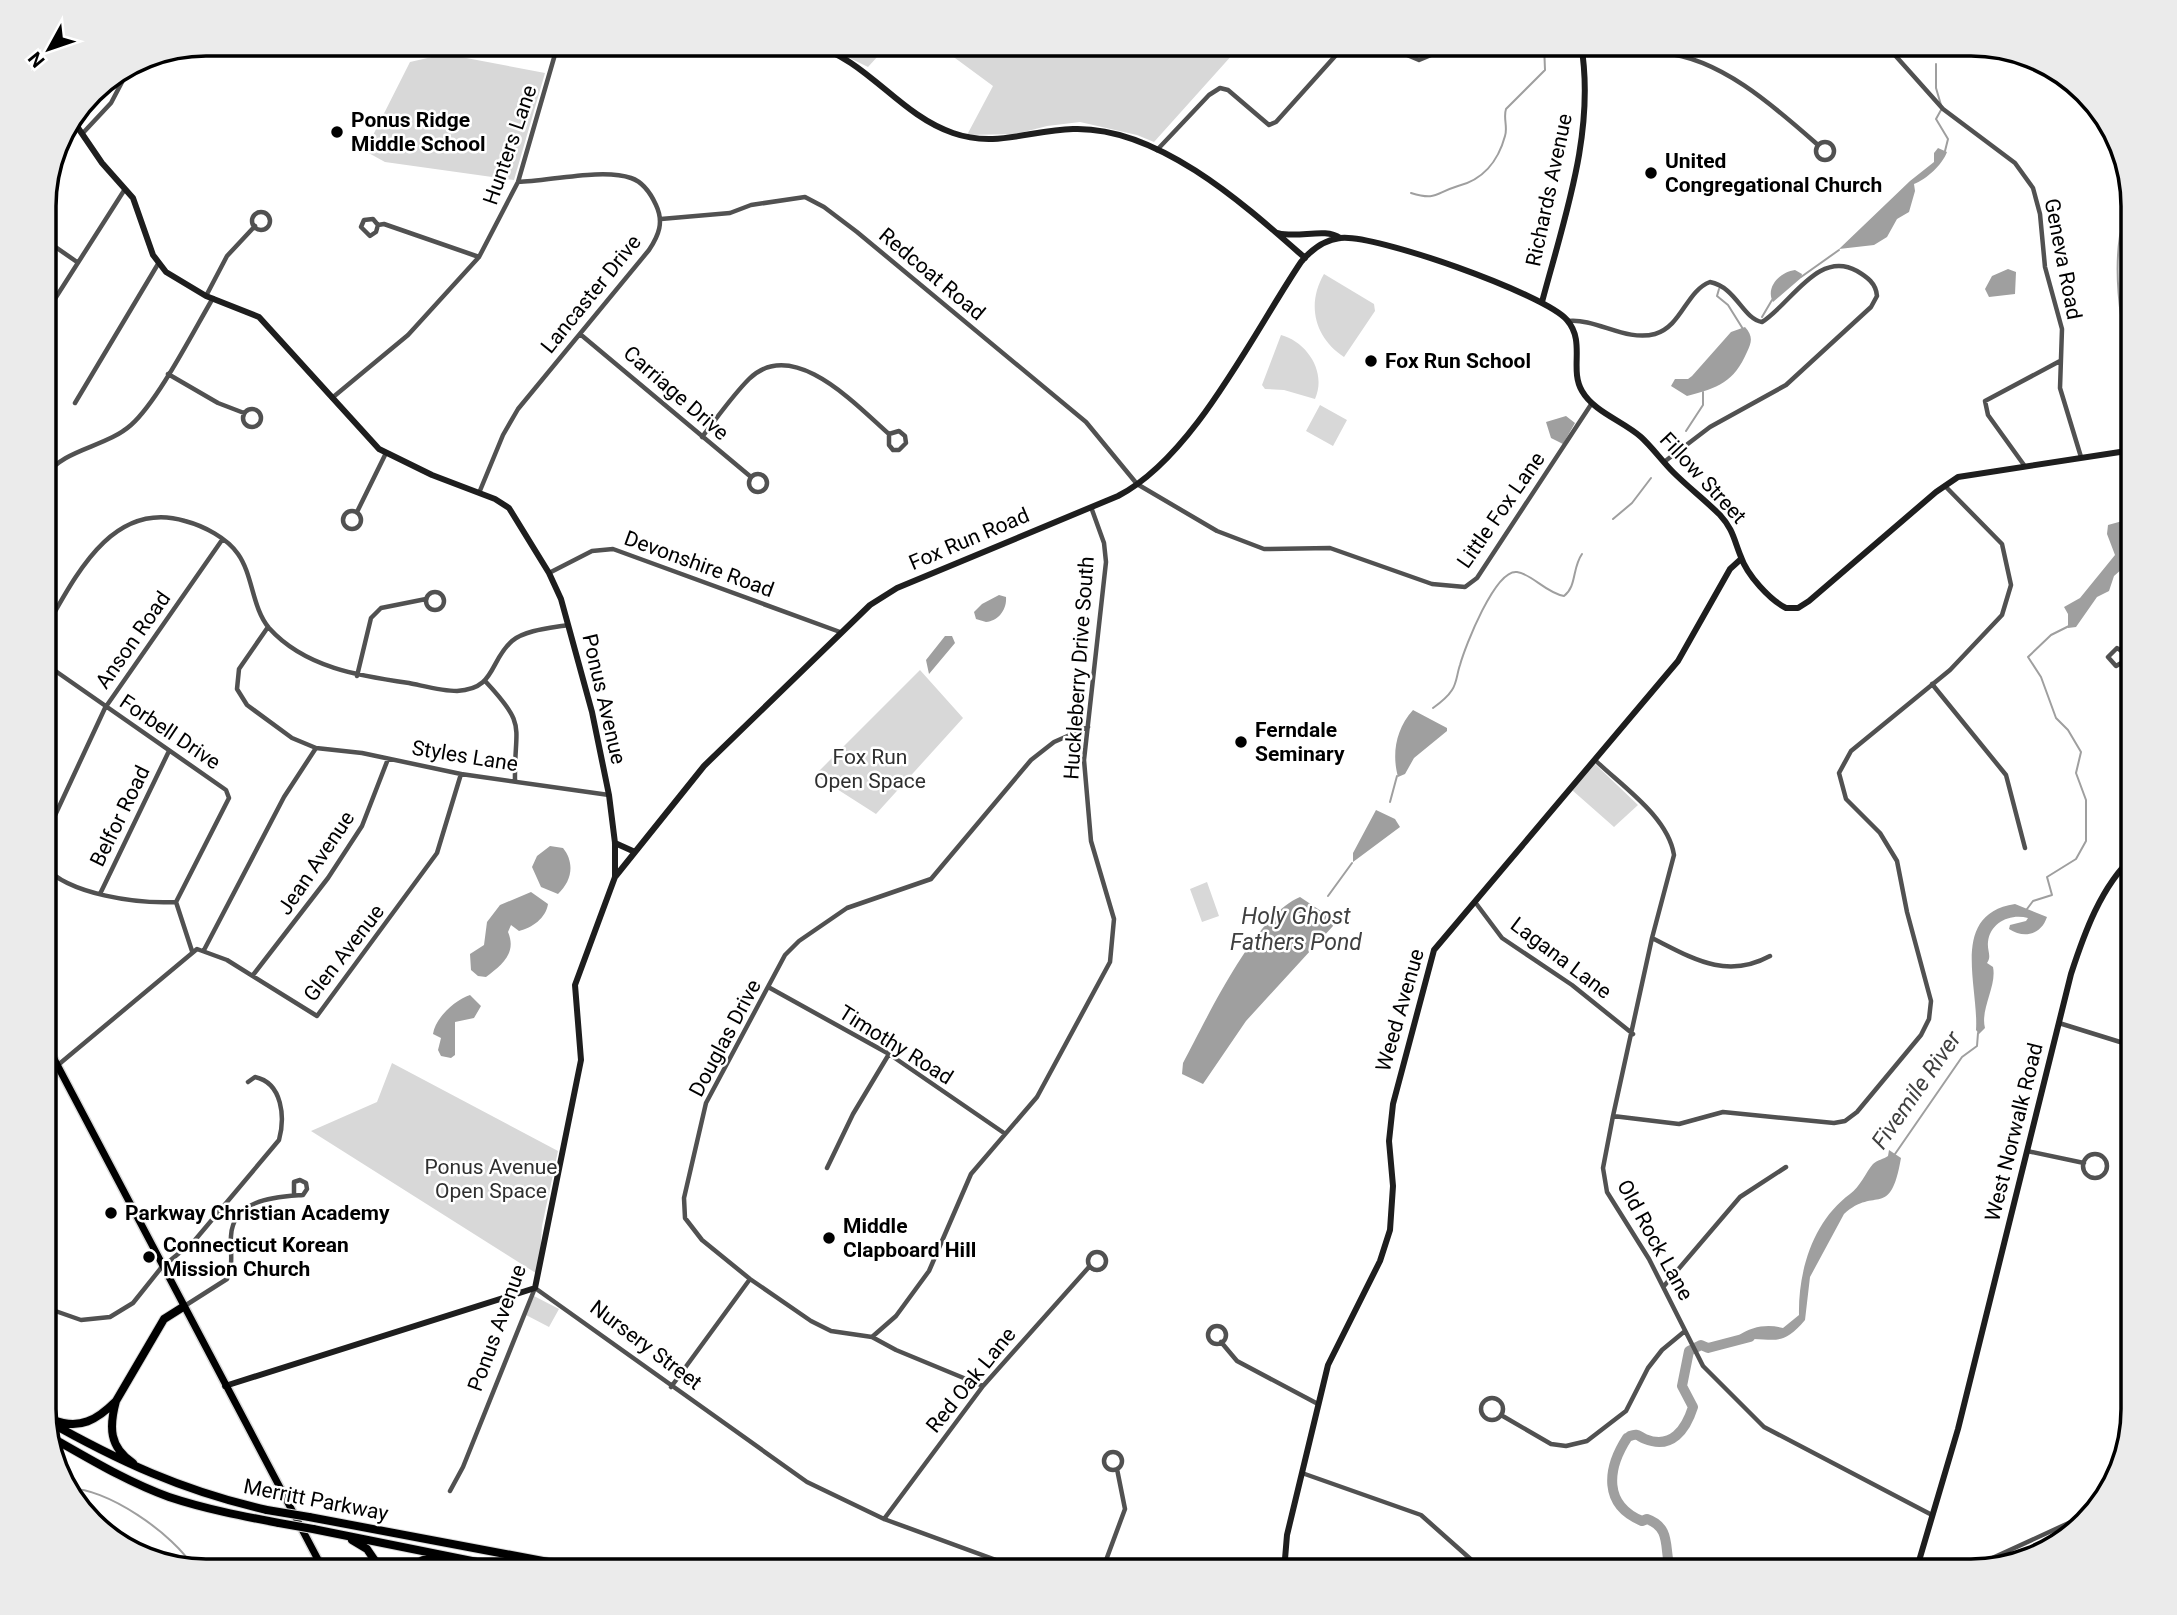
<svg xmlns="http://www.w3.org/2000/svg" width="2177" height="1615" viewBox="0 0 2177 1615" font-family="Roboto,sans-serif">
	<rect width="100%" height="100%" fill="#fff"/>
	<!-- green -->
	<path fill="#d8d8d8" d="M 821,44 L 889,44 L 868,67 Z
		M 936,44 L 1242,44 L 1154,142 L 1137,135 L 1080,122 L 1047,126 L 1016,134 L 967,135 L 993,86 Z
		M 445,54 L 545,73 L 514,180 L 385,162 L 365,151 L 410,62 Z
		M 1324,274 L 1374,304 L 1375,311 L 1344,357 C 1315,338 1306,305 1324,274 Z
		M 1281,335 C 1307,342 1327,372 1315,399 L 1284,390 L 1265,389 L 1262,385 Z
		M 1320,405 L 1347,420 L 1333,446 L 1306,431 Z
		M 920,670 L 963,718 L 876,814 L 815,775 Z
		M 1594,763 L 1638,805 L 1614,827 L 1572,790 Z
		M 1207,882 L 1219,916 L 1202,922 L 1190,889 Z
		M 392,1063 L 558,1151 L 542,1226 L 539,1275 L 311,1131 L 377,1102 Z
		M 534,1296 L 559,1309 L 549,1327 L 526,1315 Z"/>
	<!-- water -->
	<path fill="#9f9f9f" d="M 1938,148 L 1947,152 C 1942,165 1927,179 1914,184 L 1915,191 L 1909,212 L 1897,219 L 1887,237 L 1874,245 L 1839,249 L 1910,181 L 1934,162 L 1934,153 Z
		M 2008,269 L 2016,272 L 2015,294 L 1989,297 L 1985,289 L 1992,276 Z
		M 1795,270 L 1802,274 L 1801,278 L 1773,302 C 1765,287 1780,272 1795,270 Z
		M 1745,327 C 1753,336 1752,342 1747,352 C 1734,382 1718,388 1687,396 L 1671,386 L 1675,379 L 1688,379 L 1692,376 L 1731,332 Z
		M 1566,416 L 1575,423 L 1563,444 L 1551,438 L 1546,422 Z
		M 2133,514 L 2133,570 L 2122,569 L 2114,576 L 2109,591 L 2097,597 L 2076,627 L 2068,628 L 2068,614 L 2064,607 L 2080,598 L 2115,555 L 2107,534 L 2108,525 L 2126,520 Z
		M 999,595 L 1006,597 C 1007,610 998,621 986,622 L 976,619 L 974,612 L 982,604 Z
		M 945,636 L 952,636 L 955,643 L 929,674 L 926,660 Z
		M 1413,710 L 1447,728 L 1447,731 L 1414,758 L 1405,774 L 1398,777 C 1392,755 1395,730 1413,710 Z
		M 1376,810 L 1395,819 L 1400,827 L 1353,862 L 1353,853 Z
		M 550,846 L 563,848 C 575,863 572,881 558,894 L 541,887 L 532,867 L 537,856 Z
		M 531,892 L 548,904 C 546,918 532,928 519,931 L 511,925 L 508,932 C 517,953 502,965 486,977 L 478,976 L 471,970 L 470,954 L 484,945 L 487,922 L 500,905 Z
		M 1300,897 L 1333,919 L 1333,926 L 1246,1021 L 1203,1084 L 1182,1074 L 1183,1063 C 1206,1020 1255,915 1300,897 Z
		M 2015,904 L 2047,917 C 2041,935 2024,939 2009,929 L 2010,925 L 2026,921 L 2028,918 C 2011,913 1990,922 1988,942 C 1987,951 1992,956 1987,963 L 1993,967 C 1997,986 1980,1009 1985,1028 L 1979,1034 L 1976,1030 C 1979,986 1949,914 2015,904 Z
		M 470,995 L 481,1006 L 474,1018 L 455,1022 L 455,1055 L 451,1058 L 441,1056 L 438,1050 L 441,1038 L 433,1034 C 435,1018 455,1000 470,995 Z
		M 1889,1150 L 1901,1158 C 1890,1221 1876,1185 1844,1214 L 1810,1277 L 1805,1320 C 1779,1351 1771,1335 1740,1340 L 1738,1336 C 1752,1326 1768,1324 1783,1328 L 1799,1315 C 1798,1271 1813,1221 1850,1194 C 1860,1187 1866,1172 1873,1164 C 1877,1160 1884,1159 1888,1156 Z"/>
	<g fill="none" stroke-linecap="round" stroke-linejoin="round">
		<!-- stream -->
		<path stroke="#9f9f9f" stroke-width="2" d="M 1951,51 L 1963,44
			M 1936,64 L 1936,88 L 1941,105
			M 1941,110 L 1936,119 L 1948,139 L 1945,151
			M 1411,193 C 1437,201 1435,193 1458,186 C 1482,180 1498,162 1505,136 C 1508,127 1503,118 1506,109 L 1545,70 L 1544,44
			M 2133,206 C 2129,217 2122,224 2120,236 C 2113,281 2122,332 2133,376
			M 1801,277 L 1839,250
			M 1719,289 L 1717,296 L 1728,305 L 1743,329
			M 1762,317 L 1772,300
			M 1686,431 L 1703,405 L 1703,392
			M 1613,519 L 1632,503 L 1651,478
			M 1433,708 C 1440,703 1447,698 1452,690 C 1457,683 1457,673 1460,665 C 1465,647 1495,569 1517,572 C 1532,574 1546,593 1564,596 C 1577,586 1572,568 1582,554
			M 1390,802 L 1397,776
			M 1328,896 L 1352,863
			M 2027,909 L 2033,901 L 2052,895 L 2047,877 L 2076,859 L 2086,841 L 2086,800 L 2076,773 L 2081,752 L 2068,730 L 2056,718 L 2041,677 L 2028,657 L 2051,635 L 2069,626
			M 1895,1154 L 1962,1057 L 1977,1046 L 1978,1033
			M 67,1489 C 104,1485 176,1536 193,1567"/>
		<!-- river -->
		<path stroke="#9f9f9f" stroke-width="10" d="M 1630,1436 C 1638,1433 1638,1436 1645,1439 C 1672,1450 1686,1429 1693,1407 L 1682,1386 L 1689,1351 L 1701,1345 L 1708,1348 L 1750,1337
			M 1627,1438 C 1607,1469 1603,1505 1642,1521 L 1647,1519 C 1673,1528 1663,1551 1671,1571"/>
		<!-- primary casing -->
		<g stroke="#dbdbdb" stroke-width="10">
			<path id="primary" d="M 44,1040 L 324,1571"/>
		</g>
		<!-- highway casing -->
		<g stroke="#dbdbdb" stroke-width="10">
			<path id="highway" d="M 116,1401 C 109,1427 109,1447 133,1463
				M 44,1419 C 118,1461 183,1491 267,1510
				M 53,1420 C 80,1430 97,1420 116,1401 L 164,1319 L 183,1307
				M 49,1436 C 88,1458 127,1482 169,1497 C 205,1509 242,1516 279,1523
				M 309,1517 L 596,1571
				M 313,1529 L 522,1571
				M 352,1540 L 367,1549 L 382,1571
				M 405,1571 L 423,1560 L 445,1559"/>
		</g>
		<!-- street -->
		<path stroke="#515151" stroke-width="4.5" d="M 1381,44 L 1419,60 L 1431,55 L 1442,44
			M 1885,44 L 1943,109 L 2015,163 L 2033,188 L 2040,214 L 2045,267 L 2062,329 L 2060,388 L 2081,457
			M 1582,52 C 1609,52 1637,50 1663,53 C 1721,58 1776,108 1818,145
			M 82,134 L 111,103 L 132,63
			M1816 151a9 9 0 1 1 18 0a9 9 0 1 1-18 0Z
			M 1157,150 L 1209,95 L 1220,88 L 1228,90 L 1269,125 L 1276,122 L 1346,44
			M252 221a9 9 0 1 1 18 0a9 9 0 1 1-18 0Z
			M 661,219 L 730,213 L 751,205 L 805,197 L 824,207 L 857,232 L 1086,422 L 1137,484 L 1217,531 L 1264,549 L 1330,548 L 1432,584 L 1465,587 L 1477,578 L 1592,403
			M 378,225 L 376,232 L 370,236 L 361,227 L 364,220 L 373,219 L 378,225 L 384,224 L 479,257
			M 44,239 L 77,262
			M 206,296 L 227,256 L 255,226
			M 44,316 L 125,189
			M 1568,321 C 1596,318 1626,342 1655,334 C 1682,326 1686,291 1710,282 C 1736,287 1743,319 1762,322 C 1791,304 1818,249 1857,271 C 1867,277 1876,283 1877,296 L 1871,307 L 1786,385 L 1710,427 L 1664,462
			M 580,334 L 751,477
			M 168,374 L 218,403 L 244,413
			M 332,398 L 408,335 L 479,257 L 518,182 L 558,44
			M 75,403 L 158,264
			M243 418a9 9 0 1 1 18 0a9 9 0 1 1-18 0Z
			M 702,437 C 717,418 732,396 749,379 C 793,336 856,405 889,434 L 889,445 L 893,450 L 899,450 L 906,443 L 905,436 L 899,431 L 889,434
			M 2024,465 L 1988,415 L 1985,401 L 2060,361
			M749 483a9 9 0 1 1 18 0a9 9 0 1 1-18 0Z
			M 44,477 C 65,448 105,448 131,425 C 158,401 193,332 213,298
			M 479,493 L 503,435 L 518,409 L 649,250 C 659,235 664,222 656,205 C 651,194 643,182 631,178 C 603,168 549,181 518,182
			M343 520a9 9 0 1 1 18 0a9 9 0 1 1-18 0Z
			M 357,512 L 386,453
			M 549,573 L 592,551 L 613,549 L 840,632
			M426 601a9 9 0 1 1 18 0a9 9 0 1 1-18 0Z
			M 268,627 L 239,669 L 237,689 L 247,705 L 292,738 L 316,748 L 362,753 L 461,774 L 609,795
			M 44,631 C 74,579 111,499 185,521 C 204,526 227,538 238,554 C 253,575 252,608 269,628 C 305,668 360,676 409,683 C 424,686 442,691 457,691 C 496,689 489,661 512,641 C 525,630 551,628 568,625
			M 2130,658 L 2116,666 L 2108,657 L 2117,648 L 2133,659
			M 357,676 L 371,618 L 381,608 L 426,599
			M 486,682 C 528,727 514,725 515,780
			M 1932,684 L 2006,775 L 2025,848
			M 1596,761 C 1623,787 1668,817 1674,855 L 1652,938 L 1613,1116 L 1603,1168 L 1607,1192 L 1649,1259 L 1703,1366 L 1764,1427 L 1932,1515
			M 44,839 L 105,708 L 222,540
			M 44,866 C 69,895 139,904 176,902 L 229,798 L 226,790 L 44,663
			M 100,894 L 169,751
			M 176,902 L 192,951
			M 1475,902 L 1502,938 L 1572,985 L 1633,1034
			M 1652,938 C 1692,958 1726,980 1770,956
			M 204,950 L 284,797 L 316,748
			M 253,975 L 328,878 L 362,826 L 388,759
			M 770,988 L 889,1054 L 1004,1133
			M 2059,1023 L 2133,1046
			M 58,1065 L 197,949 L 227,960 L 317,1016 L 437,853 L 461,774
			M 1613,1116 L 1679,1124 L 1723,1112 L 1834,1123 L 1845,1121 L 1857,1112 L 1921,1035 L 1929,1019 L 1931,1001 L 1907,912 L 1897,861 L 1880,833 L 1846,799 L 1839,773 L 1851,751 L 1950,670 L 2002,615 L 2011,585 L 2002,544 L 1945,486
			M 2027,1151 L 2084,1163
			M2083 1166a12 12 0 1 1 24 0a12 12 0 1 1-24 0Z
			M 827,1168 L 853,1114 L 889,1054
			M1088 1261a9 9 0 1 1 18 0a9 9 0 1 1-18 0Z
			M 1664,1286 L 1740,1197 L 1786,1167
			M 44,1307 L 81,1320 L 110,1317 L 133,1303 L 161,1268 L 195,1240 L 279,1140 C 285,1118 283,1083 255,1077 L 248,1082
			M 183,1307 L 227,1279 C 234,1264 230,1252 231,1236 C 233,1198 278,1197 303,1195 L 307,1189 L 306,1183 L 300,1180 L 294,1182 L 294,1193
			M1208 1335a9 9 0 1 1 18 0a9 9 0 1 1-18 0Z
			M 872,1337 L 896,1316 L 929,1271 L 971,1174 L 1037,1097 L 1110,962 L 1114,919 L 1091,841 L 1084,760 L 1106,562 L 1104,543 L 1091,507
			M 1221,1342 L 1237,1361 L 1318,1404
			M 983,1386 L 896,1350 L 872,1337 L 831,1331 L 811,1321 L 750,1279 L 702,1240 L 685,1218 L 684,1198 L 706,1103 L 785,955 L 799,941 L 847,908 L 931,879 L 1031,760 L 1054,742 L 1088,727
			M 671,1387 L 750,1279
			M1481 1409a11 11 0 1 1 22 0a11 11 0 1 1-22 0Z
			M 1501,1415 L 1551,1444 L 1566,1446 L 1587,1441 L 1626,1411 L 1648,1368 L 1662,1350 L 1685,1331
			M1104 1461a9 9 0 1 1 18 0a9 9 0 1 1-18 0Z
			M 1302,1473 L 1421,1515 L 1484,1571
			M 450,1491 L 463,1467 L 535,1288 L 807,1482 L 884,1519 L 1026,1571
			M 884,1519 L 983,1386 L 1089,1267
			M 1102,1571 L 1125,1509 L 1117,1469
			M 1964,1571 L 2095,1511"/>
		<!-- secondary -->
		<path stroke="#1e1e1e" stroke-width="6" d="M 811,44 C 868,60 898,114 953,133 C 995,148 1031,130 1073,129 C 1158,126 1245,205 1305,258
			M 72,119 L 102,163 L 133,198 L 153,255 L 166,272 L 206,296 L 259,317 L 379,449 L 432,475 L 495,499 L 509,508 L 549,573 L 561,599 L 592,712 L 609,795 L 615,843 L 615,877 L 575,985 L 581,1060 L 535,1288 L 225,1386
			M 1278,233 C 1298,239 1325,227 1340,238
			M 1542,302 C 1564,219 1596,131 1581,44
			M 615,843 L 635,852
			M 615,877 L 704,766 L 870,605 L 897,588 L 1118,496 C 1194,457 1253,333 1301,262 C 1311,250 1324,240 1340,238 C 1373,233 1545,294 1567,320 C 1586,342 1569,369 1582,391 C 1594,412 1623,421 1641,437 C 1652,447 1662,461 1673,472 C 1688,487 1705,500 1720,515 C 1733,529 1734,540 1741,557 C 1747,575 1770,600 1786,608 L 1798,608 L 1809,601 L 1936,492 L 1958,477 L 2133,450
			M 1284,1571 L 1287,1535 L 1328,1365 L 1380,1261 L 1390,1230 L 1393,1186 L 1389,1141 L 1393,1104 L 1434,950 L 1678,661 L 1730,569 L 1741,559
			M 1916,1571 L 1958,1429 L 2071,974 C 2084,934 2101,886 2133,857"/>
		<!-- primary -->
		<use href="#primary" stroke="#000" stroke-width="7"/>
		<!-- highway -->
		<use href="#highway" stroke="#000" stroke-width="8"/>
		<!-- highway-bridge casing -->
		<g stroke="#dbdbdb" stroke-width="10" stroke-linecap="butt">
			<path id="highway-bridge" d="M 267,1510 L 309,1517
				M 279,1523 L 313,1529"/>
		</g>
		<!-- highway-bridge -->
		<use href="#highway-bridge" stroke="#000" stroke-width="8"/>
	</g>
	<!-- markers -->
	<g fill="#000" stroke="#fff" stroke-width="2.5">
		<circle cx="337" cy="132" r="7"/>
		<circle cx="1651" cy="173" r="7"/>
		<circle cx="1371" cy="361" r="7"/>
		<circle cx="1241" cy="742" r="7"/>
		<circle cx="111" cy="1213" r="7"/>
		<circle cx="829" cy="1238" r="7"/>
		<circle cx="149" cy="1257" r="7"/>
	</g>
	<g text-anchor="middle" stroke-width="5" stroke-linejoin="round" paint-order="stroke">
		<!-- poi labels -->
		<g font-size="21" font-weight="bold" fill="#000" stroke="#fff" text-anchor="start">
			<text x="351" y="127">Ponus Ridge<tspan x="351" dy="24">Middle School</tspan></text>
			<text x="1665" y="168">United<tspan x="1665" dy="24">Congregational Church</tspan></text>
			<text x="1385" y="368">Fox Run School</text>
			<text x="1255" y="737">Ferndale<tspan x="1255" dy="24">Seminary</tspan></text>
			<text x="125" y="1220">Parkway Christian Academy</text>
			<text x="843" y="1233">Middle<tspan x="843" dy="24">Clapboard Hill</tspan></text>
			<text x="163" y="1252">Connecticut Korean<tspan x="163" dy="24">Mission Church</tspan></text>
		</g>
		<!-- street labels -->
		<g font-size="21" fill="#000" stroke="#fff">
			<text transform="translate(510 145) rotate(-71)" y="7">Hunters Lane</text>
			<text transform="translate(1549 190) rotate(-78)" y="7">Richards Avenue</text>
			<text transform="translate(2063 259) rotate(79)" y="7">Geneva Road</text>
			<text transform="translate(932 274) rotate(40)" y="7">Redcoat Road</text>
			<text transform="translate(591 294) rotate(-51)" y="7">Lancaster Drive</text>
			<text transform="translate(676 393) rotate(41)" y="7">Carriage Drive</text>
			<text transform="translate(1703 478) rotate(47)" y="7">Fillow Street</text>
			<text transform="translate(1501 510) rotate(-55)" y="7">Little Fox Lane</text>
			<text transform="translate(969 539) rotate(-23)" y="7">Fox Run Road</text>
			<text transform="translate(699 564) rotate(20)" y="7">Devonshire Road</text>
			<text transform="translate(133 640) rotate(-55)" y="7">Anson Road</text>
			<text transform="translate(1079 668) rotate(-86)" y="7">Huckleberry Drive South</text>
			<text transform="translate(604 699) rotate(77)" y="7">Ponus Avenue</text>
			<text transform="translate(170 732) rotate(34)" y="7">Forbell Drive</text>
			<text transform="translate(465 756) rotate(9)" y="7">Styles Lane</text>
			<text transform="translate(120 816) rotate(-64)" y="7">Belfor Road</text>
			<text transform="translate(316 863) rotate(-56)" y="7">Jean Avenue</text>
			<text transform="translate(344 953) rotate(-52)" y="7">Glen Avenue</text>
			<text transform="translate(1561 958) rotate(37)" y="7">Lagana Lane</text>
			<text transform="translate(1400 1010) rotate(-74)" y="7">Weed Avenue</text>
			<text transform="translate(725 1038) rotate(-62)" y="7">Douglas Drive</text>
			<text transform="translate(896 1045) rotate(32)" y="7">Timothy Road</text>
			<text transform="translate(2014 1132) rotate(-76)" y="7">West Norwalk Road</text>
			<text transform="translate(1655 1240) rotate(61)" y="7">Old Rock Lane</text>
			<text transform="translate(497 1328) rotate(-70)" y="7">Ponus Avenue</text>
			<text transform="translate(646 1345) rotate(37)" y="7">Nursery Street</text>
			<text transform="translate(971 1380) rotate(-51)" y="7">Red Oak Lane</text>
			<text transform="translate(316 1500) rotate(11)" y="7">Merritt Parkway</text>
		</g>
		<!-- park labels -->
		<g font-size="21" fill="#2f2f2f" stroke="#fff">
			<text x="870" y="764">Fox Run<tspan x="870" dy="24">Open Space</tspan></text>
			<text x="491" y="1174">Ponus Avenue<tspan x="491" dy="24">Open Space</tspan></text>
		</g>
		<!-- water labels -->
		<g font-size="23" font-style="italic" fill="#404040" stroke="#fff">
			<text x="1296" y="924">Holy Ghost<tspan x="1296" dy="26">Fathers Pond</tspan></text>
			<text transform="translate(1916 1090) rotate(-55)" y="8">Fivemile River</text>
		</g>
	</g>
	<!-- crop -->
	<path d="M0 0H2177V1615H0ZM206 56H1971A150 150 0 0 1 2121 206V1409A150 150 0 0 1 1971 1559H206A150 150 0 0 1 56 1409V206A150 150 0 0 1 206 56Z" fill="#ebebeb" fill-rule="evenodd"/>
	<path fill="none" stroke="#000" stroke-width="3.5" d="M206 56H1971A150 150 0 0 1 2121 206V1409A150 150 0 0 1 1971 1559H206A150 150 0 0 1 56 1409V206A150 150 0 0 1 206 56Z"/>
	<!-- north arrow -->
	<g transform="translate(49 49) rotate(230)" stroke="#ffffff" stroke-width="5" paint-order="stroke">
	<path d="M0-5L12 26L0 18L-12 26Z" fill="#000000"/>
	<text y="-10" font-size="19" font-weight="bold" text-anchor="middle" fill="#000000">N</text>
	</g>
</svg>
